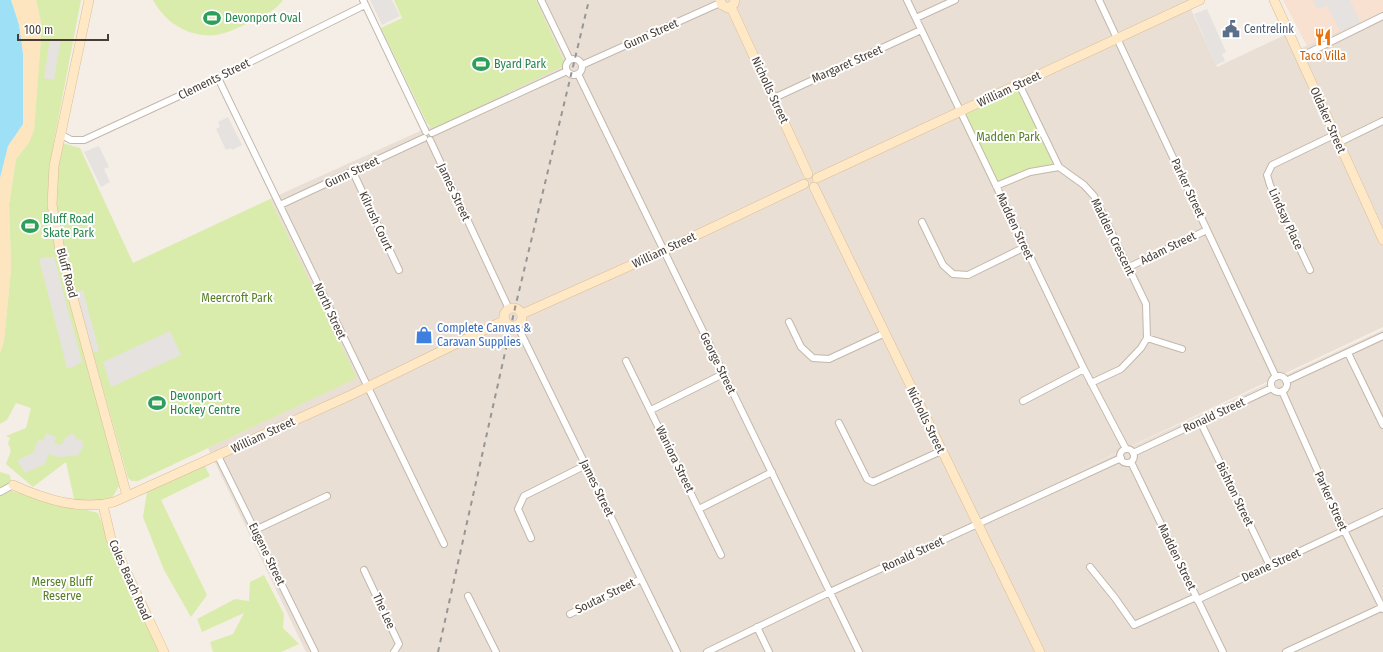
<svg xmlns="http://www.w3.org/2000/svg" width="1383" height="652" viewBox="0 0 1383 652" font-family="'Fira Sans Condensed',sans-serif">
	<rect width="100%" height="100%" fill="#f5eee6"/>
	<!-- residential -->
	<path fill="#e9dfd4" d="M 536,0 L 1200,0 L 1189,5 L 1217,67 L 1285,35 L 1293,52 L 1383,11 L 1383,327 L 1057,481 L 1383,330 L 1383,652 L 306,652 L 208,448 L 356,378 L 270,199 L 561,67 L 564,60 Z"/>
	<!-- commercial -->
	<path fill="#f8e1d0" d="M 1283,0 L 1383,0 L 1383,11 L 1307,46 Z"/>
	<!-- green -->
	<path fill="#daecac" d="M 36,0 L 81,0 L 54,141 L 47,202 L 119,486 L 112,498 L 89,501 L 74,499 L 66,462 L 33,487 L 6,464 L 11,451 L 8,443 L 10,438 L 6,436 L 26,428 L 31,408 L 16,403 L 7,420 L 0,424 L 0,353 L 4,340 L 11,269 L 9,204 L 16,159 L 29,142 L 42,27 Z
		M 153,0 L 283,0 C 277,9 265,15 256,19 C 244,25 229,33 216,35 C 190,38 165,23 153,0 Z
		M 394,0 L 536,0 L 565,63 L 561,67 L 435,128 L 431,127 L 427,123 L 381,28 L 402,18 Z
		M 1019,84 L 1059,167 L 1030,172 L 996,186 L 960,112 Z
		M 62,143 L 80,148 L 133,263 L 270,199 L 357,378 L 138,481 L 132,481 L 128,478 L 52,206 Z
		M 205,466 L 210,476 L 161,500 L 207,595 L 191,617 L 164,570 L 143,517 L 147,492 Z
		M 0,472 L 10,475 L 12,491 L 98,513 L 106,534 L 160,652 L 0,652 Z
		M 264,575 L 284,614 L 283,628 L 299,644 L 281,652 L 213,652 L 210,642 L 233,634 L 244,613 L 202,632 L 197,619 L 235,599 L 249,601 L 250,582 Z"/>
	<!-- sand -->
	<path fill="#fce5bf" d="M 11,0 L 36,0 L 42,27 L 34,131 L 29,143 L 16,159 L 9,204 L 11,269 L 4,340 L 0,353 L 0,178 L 8,146 L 23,124 L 23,54 L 19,25 Z"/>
	<!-- parking -->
	<path fill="#e5e2df" d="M 370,0 L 392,0 L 400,16 L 382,25 Z
		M 1313,0 L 1350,0 L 1360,22 L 1340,31 L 1327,6 L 1317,9 Z
		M 1207,9 L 1226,52 L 1222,54 L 1225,61 L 1216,65 L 1194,14 Z
		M 50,39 L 61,39 L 54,80 L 44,78 Z
		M 228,117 L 242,145 L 232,150 L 231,148 L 226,150 L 216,129 L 220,127 L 218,122 Z
		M 99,146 L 109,167 L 104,169 L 110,182 L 101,187 L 84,152 Z
		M 44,257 L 54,257 L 82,362 L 73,367 L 67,368 L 39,259 Z
		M 83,290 L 99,351 L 92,353 L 76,292 Z
		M 170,331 L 181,355 L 111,387 L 103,362 Z
		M 46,433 L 56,437 L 54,443 L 61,445 L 66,437 L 74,433 L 77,440 L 82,439 L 83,447 L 78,455 L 74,456 L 59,457 L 49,454 L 45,464 L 25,473 L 17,460 L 33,453 L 38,440 L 43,441 Z"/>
	<!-- water -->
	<path fill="#9ee0f6" d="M 0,0 L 11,0 L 19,25 L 23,54 L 23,124 L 8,146 L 0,178 Z"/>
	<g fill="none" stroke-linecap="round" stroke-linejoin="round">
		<!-- street casing -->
		<g stroke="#c4b7ab" stroke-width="8">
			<path id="street" d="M 363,0 L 426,132
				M 541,0 L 570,60
				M 907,0 L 1084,369 L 1126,449
				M 1099,0 L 1276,377
				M 916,18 L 955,0
				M 1300,57 L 1383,16
				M566 67a8 8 0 1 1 16 0a8 8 0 1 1-16 0Z
				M 582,65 L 720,3
				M 578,74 L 859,652
				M 218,78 L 444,544
				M 1019,84 L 1059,167
				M 774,98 L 921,30
				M 432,133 L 567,71
				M 60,134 L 71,140 L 84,140 L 218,78 L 365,5
				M 430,140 L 509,309
				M 1338,143 L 1383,121
				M 353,172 L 399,270
				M 996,186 L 1030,172 L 1059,167 L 1084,185 L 1094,196 L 1146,304 L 1147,338 L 1141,348 L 1121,369 L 1091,383
				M 280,205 L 424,138
				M 922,222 L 943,265 L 953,274 L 968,275 L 1025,247
				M 1129,267 L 1207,230
				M 1310,270 L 1270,185 L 1267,175 L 1272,165 L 1334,135
				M 789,322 L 801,347 L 813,358 L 829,359 L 885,333
				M 517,325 L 677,652
				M 1147,338 L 1182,349
				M 1348,353 L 1383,425
				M 626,361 L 721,555
				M1271 384a8 8 0 1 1 16 0a8 8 0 1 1-16 0Z
				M 1286,381 L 1383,336
				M 1282,391 L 1344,530 L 1383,609
				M 1023,401 L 1084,369
				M 651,410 L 723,374
				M 1200,421 L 1270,566
				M 839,423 L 867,479 L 873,482 L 941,451
				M1120 456a7 7 0 1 1 14 0a7 7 0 1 1-14 0Z
				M 1133,453 L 1272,388
				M 218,456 L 315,652
				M 1131,462 L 1223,652
				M 0,492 L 13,485
				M 699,509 L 772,472
				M 255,530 L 327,496
				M 531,538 L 518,509 L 524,496 L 586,465
				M 1090,567 L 1115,598 L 1134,625 L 1196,597
				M 364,570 L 399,644 L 394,652
				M 468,596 L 496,652
				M 1197,600 L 1383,512
				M 570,614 L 641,579
				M 757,627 L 769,652
				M 707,652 L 830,592 L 1121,458
				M 1286,652 L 1383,607"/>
		</g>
		<!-- secondary casing -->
		<g stroke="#dbbd95" stroke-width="10">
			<path id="secondary" d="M 89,0 L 54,166 L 52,205 L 60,250 L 127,496
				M 720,0 L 722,5 L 728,8 L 734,4 L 735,0
				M 1274,0 L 1383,240
				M 731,7 L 808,174
				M 817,178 L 1200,0
				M 814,187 L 1040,652
				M504 317a9 9 0 1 1 18 0a9 9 0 1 1-18 0Z
				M 522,314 L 663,251 L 804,184
				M 13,485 C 44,499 80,511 114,502 L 351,395 L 505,320
				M 103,505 L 111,539 L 164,652"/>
		</g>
		<!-- street -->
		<use href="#street" stroke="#fff" stroke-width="6"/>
		<!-- secondary -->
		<use href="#secondary" stroke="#ffe8c6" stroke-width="9"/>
		<!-- rail -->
		<path stroke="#969696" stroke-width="2" stroke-dasharray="5 5" stroke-linecap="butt" d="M 438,652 L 515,308 L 589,0"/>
	</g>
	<!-- icons -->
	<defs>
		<g id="stadium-bare" transform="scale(1.38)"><path d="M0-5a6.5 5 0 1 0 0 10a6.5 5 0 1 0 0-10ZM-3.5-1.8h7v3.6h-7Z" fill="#2e9e5b" stroke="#fff" stroke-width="2.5" paint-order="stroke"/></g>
		<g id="civic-bare" transform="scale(1.38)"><path d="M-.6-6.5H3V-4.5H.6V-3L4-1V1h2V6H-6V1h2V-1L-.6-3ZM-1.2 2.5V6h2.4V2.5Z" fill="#5c6f8a" stroke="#fff" stroke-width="2.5" paint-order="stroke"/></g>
		<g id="restaurant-bare" transform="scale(1.38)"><path d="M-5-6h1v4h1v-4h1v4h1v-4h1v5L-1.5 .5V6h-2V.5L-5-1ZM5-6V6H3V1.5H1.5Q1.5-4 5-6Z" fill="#e8710a" stroke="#fff" stroke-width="2.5" paint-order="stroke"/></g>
		<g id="shop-bare" transform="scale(1.38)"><path d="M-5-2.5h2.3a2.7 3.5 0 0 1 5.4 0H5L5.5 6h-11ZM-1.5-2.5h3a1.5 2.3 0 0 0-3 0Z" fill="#3f7fe0" stroke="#fff" stroke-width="2.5" paint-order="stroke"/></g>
	</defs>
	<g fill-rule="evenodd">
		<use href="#stadium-bare" x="212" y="18"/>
		<use href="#civic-bare" x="1231" y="29"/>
		<use href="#restaurant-bare" x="1323" y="37"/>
		<use href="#stadium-bare" x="481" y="64"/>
		<use href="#stadium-bare" x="30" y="226"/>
		<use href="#shop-bare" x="424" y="335"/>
		<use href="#stadium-bare" x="157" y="403"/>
	</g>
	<g text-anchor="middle" stroke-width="4" stroke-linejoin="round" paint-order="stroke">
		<!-- leisure labels -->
		<g font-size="12" fill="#27864d" stroke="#fff" text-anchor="start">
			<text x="225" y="22">Devonport Oval</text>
			<text x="494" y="68">Byard Park</text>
			<text x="43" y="223">Bluff Road<tspan x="43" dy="14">Skate Park</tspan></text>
			<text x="170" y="400">Devonport<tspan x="170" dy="14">Hockey Centre</tspan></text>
		</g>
		<!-- service labels -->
		<g font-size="12" fill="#4e5e75" stroke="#fff" text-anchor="start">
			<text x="1244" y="33">Centrelink</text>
		</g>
		<!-- street labels -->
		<g font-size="12" fill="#483d35" stroke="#fff">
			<text transform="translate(651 34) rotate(-24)" y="4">Gunn Street</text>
			<text transform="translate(847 64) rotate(-24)" y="4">Margaret Street</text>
			<text transform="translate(214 79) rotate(-26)" y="4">Clements Street</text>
			<text transform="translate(1009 89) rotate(-25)" y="4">William Street</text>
			<text transform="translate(770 90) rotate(65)" y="4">Nicholls Street</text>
			<text transform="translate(1328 120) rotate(66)" y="4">Oldaker Street</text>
			<text transform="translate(352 172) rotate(-25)" y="4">Gunn Street</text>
			<text transform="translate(1188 188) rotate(65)" y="4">Parker Street</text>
			<text transform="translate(454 192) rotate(65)" y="4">James Street</text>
			<text transform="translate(1286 219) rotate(65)" y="4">Lindsay Place</text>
			<text transform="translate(376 221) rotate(65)" y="4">Kilrush Court</text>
			<text transform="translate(1015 226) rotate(65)" y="4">Madden Street</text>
			<text transform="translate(1113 237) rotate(64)" y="4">Madden Crescent</text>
			<text transform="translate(1168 248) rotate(-26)" y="4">Adam Street</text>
			<text transform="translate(664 250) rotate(-25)" y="4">William Street</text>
			<text transform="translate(67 273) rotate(75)" y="4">Bluff Road</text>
			<text transform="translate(330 311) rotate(65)" y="4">North Street</text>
			<text transform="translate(718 363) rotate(64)" y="4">George Street</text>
			<text transform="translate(1214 415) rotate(-25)" y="4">Ronald Street</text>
			<text transform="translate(926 420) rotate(64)" y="4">Nicholls Street</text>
			<text transform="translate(263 435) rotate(-25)" y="4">William Street</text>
			<text transform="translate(675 459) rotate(64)" y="4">Waniora Street</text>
			<text transform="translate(597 488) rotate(64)" y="4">James Street</text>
			<text transform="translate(1235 494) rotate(64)" y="4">Bishton Street</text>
			<text transform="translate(1331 501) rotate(66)" y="4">Parker Street</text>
			<text transform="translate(267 554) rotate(64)" y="4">Eugene Street</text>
			<text transform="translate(913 554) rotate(-25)" y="4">Ronald Street</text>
			<text transform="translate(1177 557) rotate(64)" y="4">Madden Street</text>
			<text transform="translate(1271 565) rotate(-25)" y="4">Deane Street</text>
			<text transform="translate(130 580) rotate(66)" y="4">Coles Beach Road</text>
			<text transform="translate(605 596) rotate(-26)" y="4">Soutar Street</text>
			<text transform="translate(384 611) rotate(65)" y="4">The Lee</text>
		</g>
		<!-- food labels -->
		<g font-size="12" fill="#c56008" stroke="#fff">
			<text x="1323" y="60">Taco Villa</text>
		</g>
		<!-- park labels -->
		<g font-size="12" fill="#557f23" stroke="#fff">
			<text x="1008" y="141">Madden Park</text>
			<text x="237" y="302">Meercroft Park</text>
			<text x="62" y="586">Mersey Bluff<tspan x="62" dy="14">Reserve</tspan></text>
		</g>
		<!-- shop labels -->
		<g font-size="12" fill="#366cbe" stroke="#fff" text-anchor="start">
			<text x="437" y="332">Complete Canvas &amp;<tspan x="437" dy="14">Caravan Supplies</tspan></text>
		</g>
	</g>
	<!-- scale -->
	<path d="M18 34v6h90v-6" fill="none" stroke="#483d35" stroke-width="2"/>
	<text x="24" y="34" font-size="12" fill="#483d35" stroke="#ffffff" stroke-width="3" paint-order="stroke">100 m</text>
</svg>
